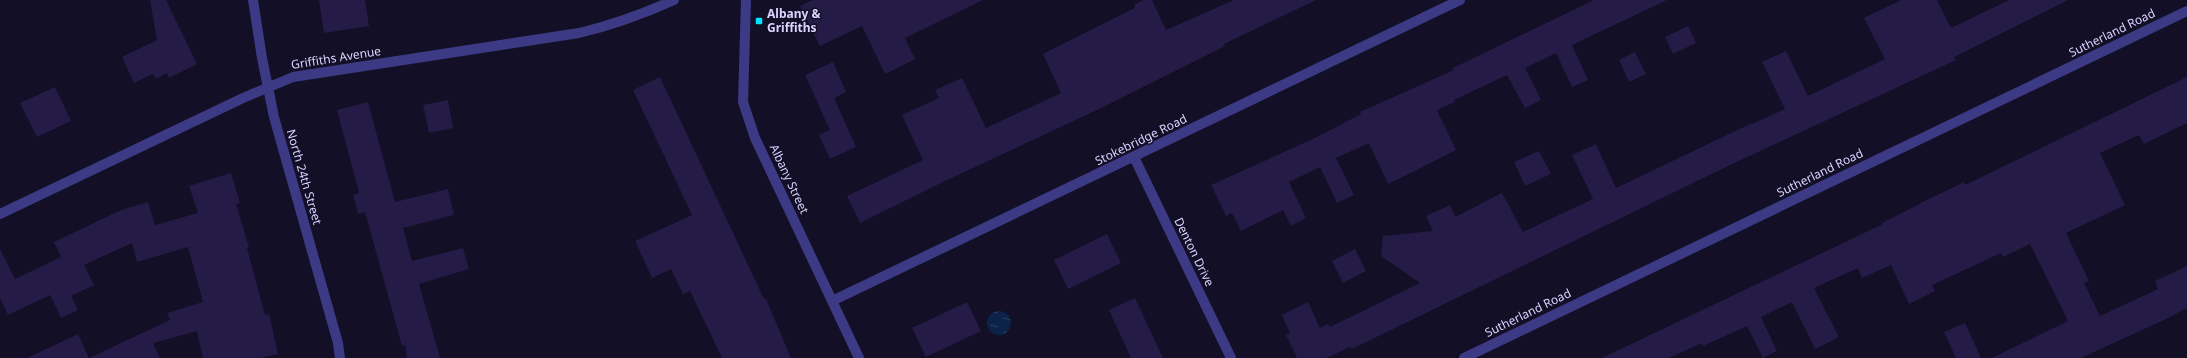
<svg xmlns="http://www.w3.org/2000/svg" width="2187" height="358" viewBox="0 0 2187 358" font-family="'Noto Sans',sans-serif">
	<defs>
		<pattern id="water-ripples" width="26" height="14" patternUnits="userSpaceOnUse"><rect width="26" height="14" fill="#0c2248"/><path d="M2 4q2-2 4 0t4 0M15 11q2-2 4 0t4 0" fill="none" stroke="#2f4163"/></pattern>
	</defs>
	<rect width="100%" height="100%" fill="#130f26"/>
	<!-- water -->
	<path fill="url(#water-ripples)" d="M987 323a12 12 0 1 1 24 0a12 12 0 1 1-24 0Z"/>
	<!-- building -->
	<path fill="#241b47" d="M 150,0 L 166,0 L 197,64 L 169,78 L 167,73 L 156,79 L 153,74 L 134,83 L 122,57 L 157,40 Z
		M 319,0 L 365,0 L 369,26 L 324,33 Z
		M 813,0 L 983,0 L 905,38 L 915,59 L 885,74 L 862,26 L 820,46 L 800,6 Z
		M 1143,0 L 1152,0 L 1166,30 L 1234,0 L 1316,0 L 1224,44 L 1225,46 L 1097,110 L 945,181 L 860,223 L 847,196 L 923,160 L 902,115 L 939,98 L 935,90 L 962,78 L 986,128 L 1061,93 L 1043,54 L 1135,8 L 1134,5 Z
		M 1594,0 L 1667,0 L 1572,45 L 1588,80 L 1572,87 L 1556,53 L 1525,68 L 1541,100 L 1525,108 L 1507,75 L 1454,100 L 1455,102 L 1437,110 L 1456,150 L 1413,172 L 1388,184 L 1369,143 L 1336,158 L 1354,195 L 1337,203 L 1320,167 L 1289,182 L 1306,218 L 1291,226 L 1283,210 L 1241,231 L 1232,213 L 1226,216 L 1211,185 L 1315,138 L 1361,114 L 1360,112 L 1454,70 L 1453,68 Z
		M 1901,0 L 1937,0 L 1951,28 L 2009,0 L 2068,0 L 1954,57 L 1956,60 L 1728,166 L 1352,349 L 1350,347 L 1327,358 L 1297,358 L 1286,335 L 1290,333 L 1282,315 L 1308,302 L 1320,328 L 1328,324 L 1330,327 L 1420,283 L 1381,256 L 1383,236 L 1433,231 L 1426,216 L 1450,205 L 1455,217 L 1502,193 L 1523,232 L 1561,214 L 1593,199 L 1572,155 L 1596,144 L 1616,188 L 1752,123 L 1752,124 L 1785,109 L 1762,62 L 1786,51 L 1808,96 L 1885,59 L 1864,18 Z
		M 1688,26 L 1696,43 L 1673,54 L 1665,37 Z
		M 1635,52 L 1646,74 L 1629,82 L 1619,60 Z
		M 833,62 L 846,92 L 834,98 L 856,147 L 830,159 L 819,135 L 830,130 L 805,75 Z
		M 660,77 L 764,299 L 766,299 L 791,358 L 722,358 L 690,291 L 683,294 L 671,269 L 652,278 L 635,241 L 692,215 L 633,90 Z
		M 2187,77 L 2187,123 L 2144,144 L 2139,135 L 2100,153 L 2125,205 L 2066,233 L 2089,281 L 2084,283 L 2100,316 L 2158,289 L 2155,281 L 2187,266 L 2187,308 L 2164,320 L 2081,358 L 1992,358 L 2068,321 L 2030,244 L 2003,257 L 2001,253 L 1932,285 L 1935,291 L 1909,304 L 1891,265 L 1862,278 L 1858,268 L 1814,288 L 1839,337 L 1815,349 L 1792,302 L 1761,317 L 1777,351 L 1763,358 L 1747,326 L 1703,346 L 1702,343 L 1669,358 L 1602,358 L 1883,224 L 1882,223 L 1927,200 L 1964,182 L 1965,185 Z
		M 55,87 L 71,121 L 37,137 L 20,103 Z
		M 448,100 L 453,128 L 429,133 L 423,105 Z
		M 368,102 L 395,202 L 448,189 L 454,215 L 403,228 L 412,261 L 463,248 L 469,269 L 419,284 L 440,358 L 407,358 L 405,345 L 402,346 L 365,212 L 358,214 L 353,195 L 359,193 L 337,110 Z
		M 1539,151 L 1551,174 L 1525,186 L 1514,162 Z
		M 231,173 L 240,203 L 236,204 L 249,247 L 247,248 L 265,315 L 269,314 L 278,354 L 262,358 L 203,358 L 197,331 L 153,343 L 160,358 L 27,358 L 78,334 L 89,358 L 170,320 L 167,313 L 203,302 L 188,247 L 137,262 L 132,243 L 84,265 L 94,285 L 71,296 L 78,310 L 61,318 L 50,295 L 8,315 L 0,298 L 0,249 L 15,279 L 61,257 L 54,242 L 121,210 L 148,202 L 155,225 L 198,213 L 189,186 Z
		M 1107,234 L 1121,263 L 1068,289 L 1054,260 Z
		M 1355,249 L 1366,271 L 1343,283 L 1332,261 Z
		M 1135,298 L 1163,358 L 1131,358 L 1109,310 Z
		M 967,302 L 981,331 L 926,357 L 912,328 Z
		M 1965,323 L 1981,358 L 1956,358 L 1944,332 Z"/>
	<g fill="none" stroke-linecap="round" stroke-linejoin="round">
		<!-- minor -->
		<path stroke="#3d3a85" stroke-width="10" d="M 253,0 L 262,58 L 274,117 L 338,343 L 340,358
			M 746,0 L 743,102 L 755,138 L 859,358
			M 1134,157 L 1231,358
			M 0,214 L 243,98 L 293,77 L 579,33 C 613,25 643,14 674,0
			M 832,301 L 1460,0
			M 1464,358 L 2187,11"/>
	</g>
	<!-- markers -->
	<rect fill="#00e5ff" stroke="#130f26" stroke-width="1.5" x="755" y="17" width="8" height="8" rx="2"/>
	<g text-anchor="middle" stroke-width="3" stroke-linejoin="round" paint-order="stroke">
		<!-- poi labels -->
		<g font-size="12" font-weight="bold" fill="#d9d4ff" stroke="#130f26" text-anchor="start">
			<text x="767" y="18">Albany &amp;<tspan x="767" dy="14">Griffiths</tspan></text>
		</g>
		<!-- street labels -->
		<g font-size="12" fill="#d9d4ff" stroke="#130f26">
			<text transform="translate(2112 33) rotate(-26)" y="4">Sutherland Road</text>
			<text transform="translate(336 58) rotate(-9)" y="4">Griffiths Avenue</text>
			<text transform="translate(1141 140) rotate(-26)" y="4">Stokebridge Road</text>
			<text transform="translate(1820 173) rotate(-26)" y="4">Sutherland Road</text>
			<text transform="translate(304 177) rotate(74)" y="4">North 24th Street</text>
			<text transform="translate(789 179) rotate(65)" y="4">Albany Street</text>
			<text transform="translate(1194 252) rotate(64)" y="4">Denton Drive</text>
			<text transform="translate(1528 313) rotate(-26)" y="4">Sutherland Road</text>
		</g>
	</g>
</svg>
